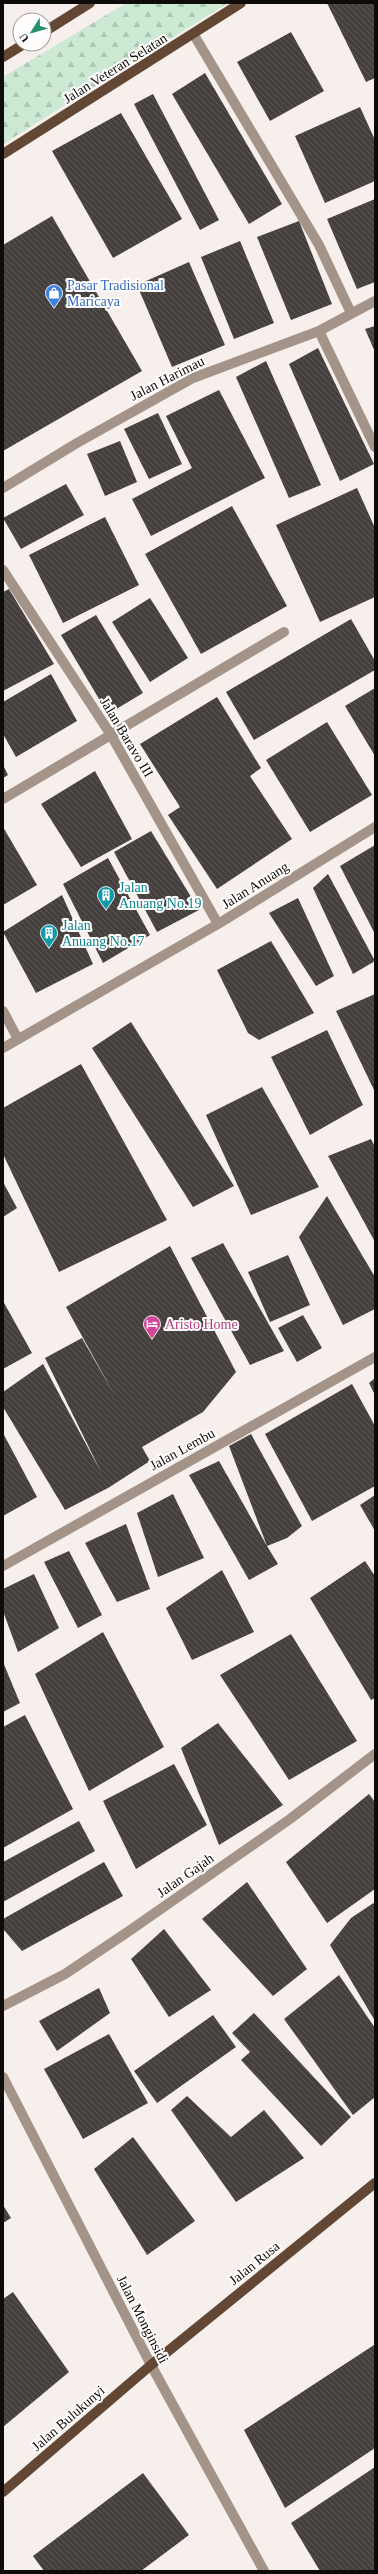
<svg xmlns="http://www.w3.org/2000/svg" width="378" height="2574" viewBox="0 0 378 2574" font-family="Georgia,serif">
	<defs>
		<pattern id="forest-firs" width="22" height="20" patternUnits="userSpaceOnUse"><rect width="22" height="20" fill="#cbe9d3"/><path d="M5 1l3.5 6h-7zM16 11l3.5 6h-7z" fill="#adc7b4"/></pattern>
		<pattern id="building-back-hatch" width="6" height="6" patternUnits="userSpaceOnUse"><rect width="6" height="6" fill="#45403d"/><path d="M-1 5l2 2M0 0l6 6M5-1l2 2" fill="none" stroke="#5c5855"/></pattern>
	</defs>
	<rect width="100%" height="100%" fill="#f6efec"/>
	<!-- forest -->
	<path fill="url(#forest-firs)" d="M 126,3 L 228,3 L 3,144 L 3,77 Z"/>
	<!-- building -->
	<path fill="url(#building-back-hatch)" d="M 327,3 L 375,3 L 375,78 L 366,82 Z
		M 291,32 L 324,91 L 270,121 L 237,62 Z
		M 205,73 L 282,204 L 249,224 L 172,94 Z
		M 153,94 L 219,220 L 200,230 L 134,104 Z
		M 360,107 L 375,140 L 375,181 L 325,203 L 295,136 Z
		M 121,113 L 182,219 L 113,258 L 52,151 Z
		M 375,199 L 375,282 L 357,289 L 327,219 Z
		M 52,216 L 142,371 L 3,451 L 3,245 Z
		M 299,221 L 332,304 L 291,320 L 257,237 Z
		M 240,241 L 274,323 L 234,339 L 201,257 Z
		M 189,262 L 225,345 L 172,367 L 137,285 Z
		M 375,326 L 375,352 L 365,329 Z
		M 318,348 L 374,464 L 340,481 L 289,364 Z
		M 266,361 L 321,485 L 289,498 L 236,377 Z
		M 219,390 L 265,478 L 151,536 L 132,499 L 192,468 L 166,416 Z
		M 158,413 L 182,464 L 149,479 L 124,429 Z
		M 120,441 L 137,482 L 105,496 L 87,454 Z
		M 66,484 L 84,515 L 21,549 L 3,518 Z
		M 357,488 L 375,528 L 375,597 L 320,622 L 276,525 Z
		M 232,506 L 287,606 L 201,654 L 145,554 Z
		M 105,517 L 139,585 L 63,623 L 29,555 Z
		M 9,589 L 54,664 L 3,691 L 3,592 Z
		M 150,598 L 188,658 L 150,682 L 112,622 Z
		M 96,615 L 143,693 L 108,714 L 61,635 Z
		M 351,619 L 375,661 L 375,670 L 254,740 L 226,692 Z
		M 51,674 L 77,721 L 16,757 L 3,734 L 3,702 Z
		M 375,688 L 375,756 L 345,706 Z
		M 217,697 L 261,768 L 250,776 L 292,839 L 217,889 L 168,815 L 180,807 L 140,744 Z
		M 327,722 L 372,795 L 310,832 L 266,760 Z
		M 3,765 L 8,775 L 3,778 Z
		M 95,771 L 132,839 L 81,867 L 41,804 Z
		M 3,827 L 37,885 L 3,905 Z
		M 151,831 L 199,910 L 157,932 L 114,852 Z
		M 375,845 L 375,934 L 340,866 Z
		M 108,858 L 150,935 L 103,963 L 63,884 Z
		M 328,874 L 375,961 L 353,974 L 313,888 Z
		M 62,895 L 93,964 L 36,993 L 3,932 Z
		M 298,898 L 334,976 L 316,986 L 269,913 Z
		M 271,941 L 314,1013 L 259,1040 L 248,1033 L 217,970 Z
		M 375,994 L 375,1092 L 336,1011 Z
		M 131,1022 L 234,1186 L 193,1207 L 92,1048 Z
		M 327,1030 L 363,1105 L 310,1135 L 271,1057 Z
		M 81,1064 L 167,1220 L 59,1272 L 3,1154 L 3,1108 Z
		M 262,1087 L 319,1187 L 251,1215 L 206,1115 Z
		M 371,1139 L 375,1147 L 375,1242 L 328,1156 Z
		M 3,1182 L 17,1208 L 3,1217 Z
		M 327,1196 L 375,1277 L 375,1309 L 343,1325 L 299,1237 Z
		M 223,1243 L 284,1351 L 250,1365 L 191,1258 Z
		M 170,1246 L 236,1372 L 203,1412 L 142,1447 L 150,1461 L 108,1488 L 65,1510 L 3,1407 L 3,1392 L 43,1364 L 101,1472 L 45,1358 L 82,1338 L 115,1396 L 66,1307 Z
		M 288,1255 L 310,1305 L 270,1322 L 248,1272 Z
		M 3,1301 L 32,1353 L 3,1369 Z
		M 303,1315 L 322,1348 L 297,1362 L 278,1328 Z
		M 375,1378 L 375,1395 L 369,1383 Z
		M 352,1384 L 375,1426 L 375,1486 L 312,1521 L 265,1434 Z
		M 3,1433 L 37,1497 L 3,1516 Z
		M 251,1434 L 302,1526 L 287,1538 L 267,1546 L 278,1564 L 249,1580 L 189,1475 L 219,1461 L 267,1546 L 229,1446 Z
		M 173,1494 L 204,1558 L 158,1577 L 137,1513 Z
		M 375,1495 L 375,1531 L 360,1505 Z
		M 126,1524 L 150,1589 L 117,1602 L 85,1543 Z
		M 69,1551 L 102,1615 L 78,1628 L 44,1562 Z
		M 365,1561 L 375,1576 L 375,1698 L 371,1700 L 310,1598 Z
		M 222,1570 L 254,1632 L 192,1660 L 166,1608 Z
		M 34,1574 L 59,1628 L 18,1652 L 3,1611 L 3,1589 Z
		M 103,1632 L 164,1747 L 89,1791 L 35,1674 Z
		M 291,1634 L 357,1741 L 289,1780 L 220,1675 Z
		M 3,1662 L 20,1703 L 3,1712 Z
		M 25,1715 L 73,1809 L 3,1848 L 3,1727 Z
		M 218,1723 L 283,1805 L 219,1845 L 181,1748 Z
		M 174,1764 L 207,1825 L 136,1869 L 103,1801 Z
		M 369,1794 L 375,1802 L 375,1889 L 327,1923 L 286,1862 Z
		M 79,1821 L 95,1851 L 3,1902 L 3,1862 Z
		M 104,1862 L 123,1896 L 22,1951 L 3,1929 L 3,1919 Z
		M 247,1882 L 307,1969 L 273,1996 L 202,1919 Z
		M 375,1902 L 375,2021 L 330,1945 L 351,1918 Z
		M 164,1929 L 211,1990 L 169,2017 L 131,1959 Z
		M 339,1975 L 375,2028 L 375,2097 L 353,2115 L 284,2019 Z
		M 99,1988 L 110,2013 L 57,2051 L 39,2021 Z
		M 254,2013 L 351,2117 L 321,2146 L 241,2060 L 250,2052 L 232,2033 Z
		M 213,2015 L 236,2047 L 157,2103 L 134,2071 Z
		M 109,2034 L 148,2103 L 83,2139 L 44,2069 Z
		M 187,2096 L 231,2137 L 264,2110 L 304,2158 L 236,2202 L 171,2110 Z
		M 133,2137 L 195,2221 L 147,2255 L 94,2169 Z
		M 3,2205 L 11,2218 L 3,2223 Z
		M 13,2292 L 69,2372 L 3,2427 L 3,2299 Z
		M 374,2345 L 375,2448 L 285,2508 L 244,2430 Z
		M 375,2467 L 375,2571 L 320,2571 L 291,2523 Z
		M 143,2473 L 189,2535 L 141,2571 L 44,2571 L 33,2556 Z"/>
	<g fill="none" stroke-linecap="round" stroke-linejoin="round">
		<!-- minor -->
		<path stroke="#a49388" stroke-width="10" d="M 194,35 L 319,245 L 351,313
			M 319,331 L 375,447
			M 3,488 L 77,443 L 193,378 L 319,331 L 375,301
			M 3,570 L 111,735 L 218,924
			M 3,799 L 284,632
			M 3,1011 L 18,1039
			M 3,1048 L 218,924 L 375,827
			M 3,1566 L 375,1357
			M 3,2006 L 65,1974 L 132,1929 L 290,1819 L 375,1754
			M 3,2077 L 151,2365 L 264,2571"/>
		<!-- major -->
		<path stroke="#634735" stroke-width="10" d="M 44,32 L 90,3
			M 3,57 L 24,44
			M 3,154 L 241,3
			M 3,2492 L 151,2365 L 375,2183"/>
	</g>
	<!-- icons -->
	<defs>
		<g id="shop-pin" transform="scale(0.9)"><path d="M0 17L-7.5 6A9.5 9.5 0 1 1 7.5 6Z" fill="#3f7fe0" stroke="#fffefd"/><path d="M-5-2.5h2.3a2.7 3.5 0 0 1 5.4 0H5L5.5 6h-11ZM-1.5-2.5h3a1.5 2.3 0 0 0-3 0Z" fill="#fff"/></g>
		<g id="building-pin" transform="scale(0.9)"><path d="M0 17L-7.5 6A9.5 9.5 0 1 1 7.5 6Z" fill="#0f9aa8" stroke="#fffefd"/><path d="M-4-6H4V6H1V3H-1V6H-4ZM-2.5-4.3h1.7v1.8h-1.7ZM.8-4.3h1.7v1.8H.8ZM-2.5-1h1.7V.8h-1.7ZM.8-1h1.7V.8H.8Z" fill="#fff"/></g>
		<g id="hotel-pin" transform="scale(0.9)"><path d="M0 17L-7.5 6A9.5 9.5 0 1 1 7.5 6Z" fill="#d1479c" stroke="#fffefd"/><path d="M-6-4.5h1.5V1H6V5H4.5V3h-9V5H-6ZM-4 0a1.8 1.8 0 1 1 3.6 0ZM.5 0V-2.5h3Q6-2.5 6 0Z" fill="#fff"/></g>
	</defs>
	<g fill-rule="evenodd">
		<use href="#shop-pin" x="54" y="293"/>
		<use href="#building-pin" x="106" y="895"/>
		<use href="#building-pin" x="49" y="933"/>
		<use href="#hotel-pin" x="152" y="1324"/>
	</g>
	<g text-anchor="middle" stroke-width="4" stroke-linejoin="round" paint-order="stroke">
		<!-- street labels -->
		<g font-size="14" fill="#0e0c0b" stroke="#fffefd">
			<text transform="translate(115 68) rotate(-32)" y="5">Jalan Veteran Selatan</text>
			<text transform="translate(167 378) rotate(-27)" y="5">Jalan Harimau</text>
			<text transform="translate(127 737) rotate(59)" y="5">Jalan Baravo III</text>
			<text transform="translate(255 885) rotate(-32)" y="5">Jalan Anuang</text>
			<text transform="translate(182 1449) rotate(-29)" y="5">Jalan Lembu</text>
			<text transform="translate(185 1875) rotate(-35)" y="5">Jalan Gajah</text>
			<text transform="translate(254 2263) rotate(-39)" y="5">Jalan Rusa</text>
			<text transform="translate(143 2319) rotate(63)" y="5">Jalan Monginsidi</text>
			<text transform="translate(68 2418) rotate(-41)" y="5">Jalan Bulukunyi</text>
		</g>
		<!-- shop labels -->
		<g font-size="14" fill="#366cbe" stroke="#fffefd" text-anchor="start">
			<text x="67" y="290">Pasar Tradisional<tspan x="67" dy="16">Maricaya</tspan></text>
		</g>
		<!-- culture labels -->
		<g font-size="14" fill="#0d838f" stroke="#fffefd" text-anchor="start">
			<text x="119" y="892">Jalan<tspan x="119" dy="16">Anuang No.19</tspan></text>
			<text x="62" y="930">Jalan<tspan x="62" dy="16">Anuang No.17</tspan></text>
		</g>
		<!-- hotel labels -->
		<g font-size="14" fill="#b23c85" stroke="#fffefd" text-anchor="start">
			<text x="165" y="1329">Aristo Home</text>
		</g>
	</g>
	<!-- border -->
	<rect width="378" height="2574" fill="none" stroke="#0e0c0b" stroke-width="8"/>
	<!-- north arrow -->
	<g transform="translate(32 32) rotate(233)"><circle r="19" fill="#fffefd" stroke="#9f9d9c"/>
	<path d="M0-3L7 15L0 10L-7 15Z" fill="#25906e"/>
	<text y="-6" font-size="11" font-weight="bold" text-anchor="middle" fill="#0e0c0b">U</text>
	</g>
</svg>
